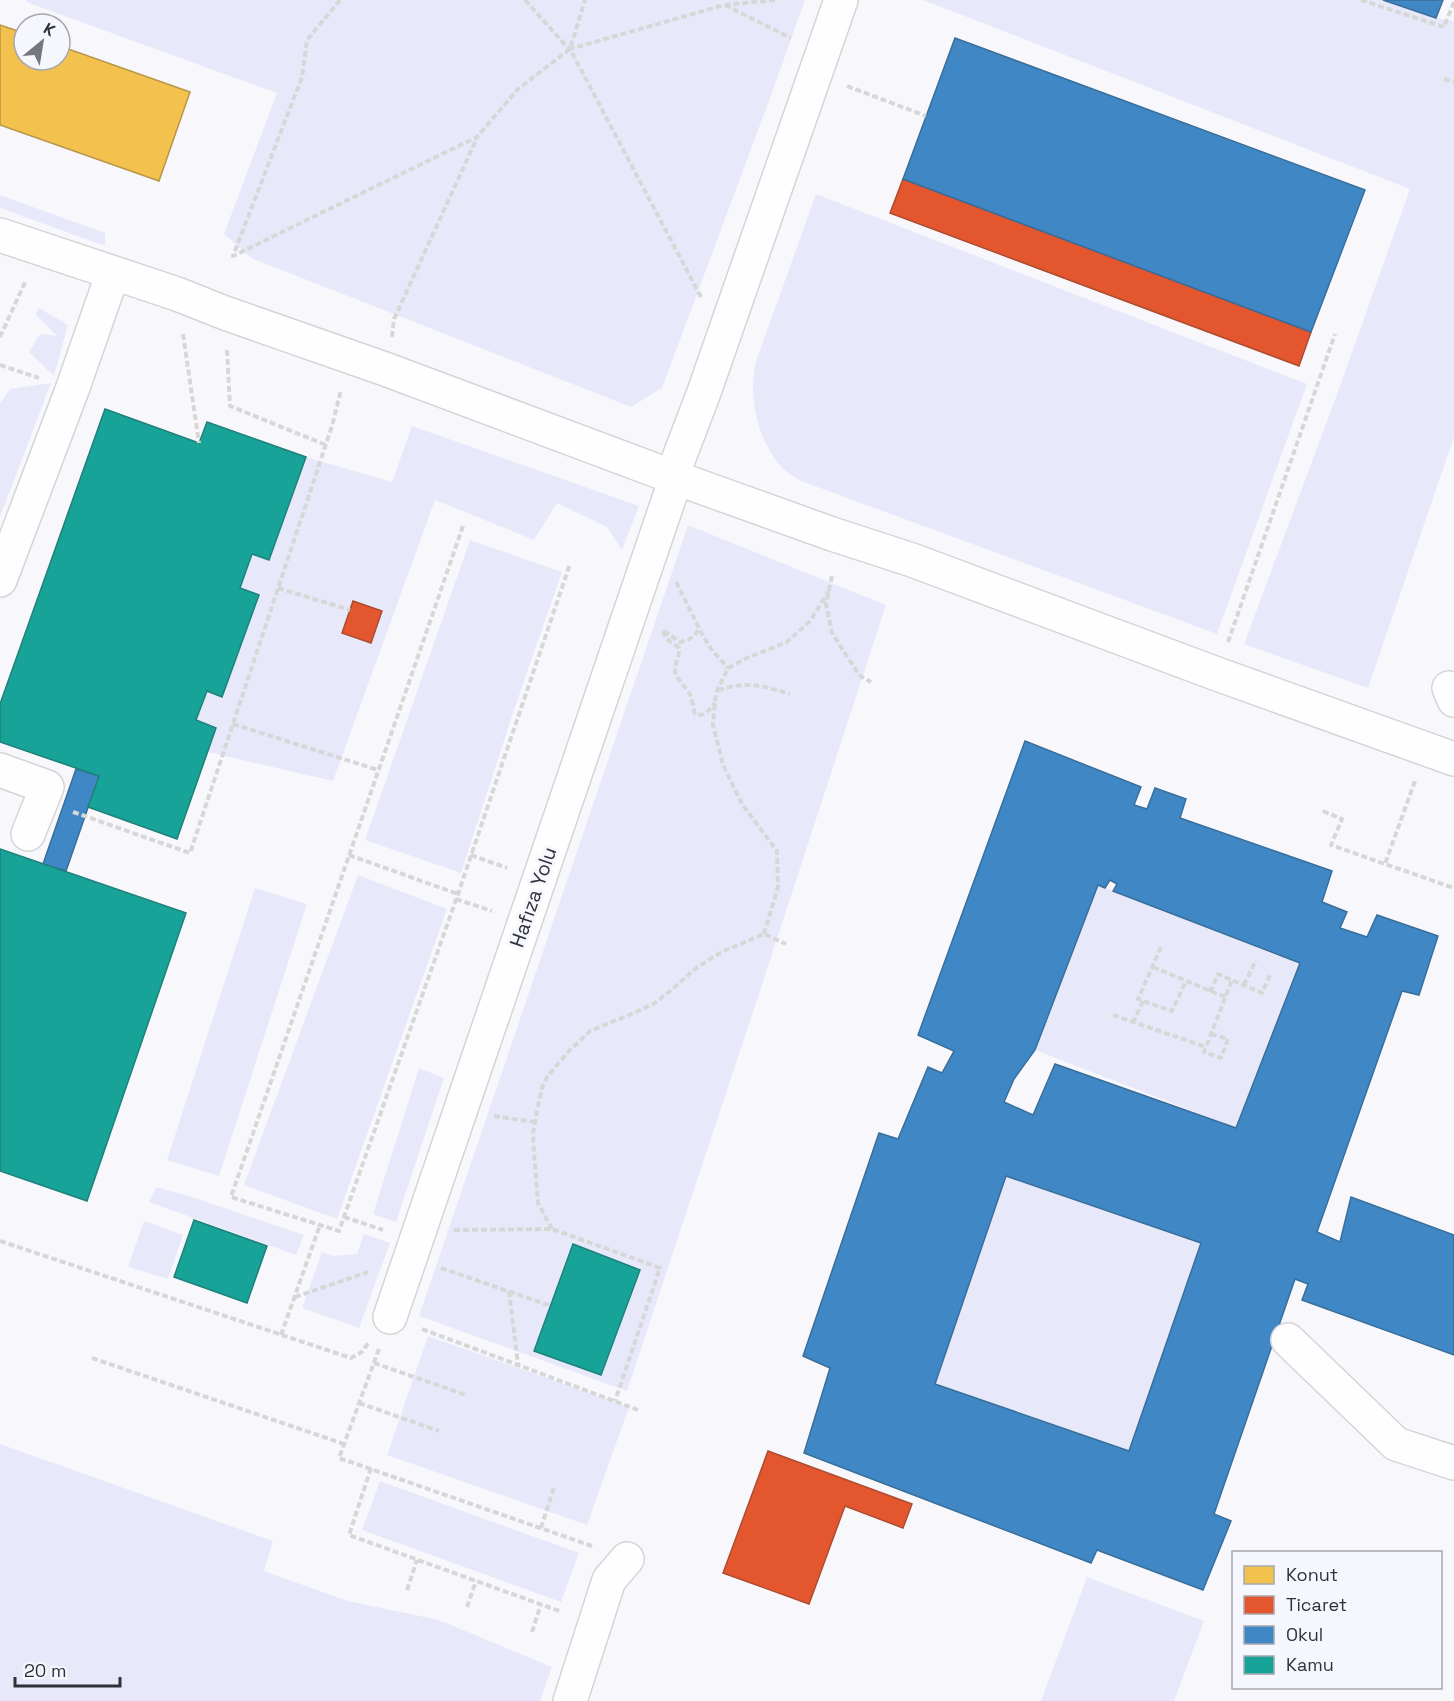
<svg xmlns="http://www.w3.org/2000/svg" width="1454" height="1701" viewBox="0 0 1454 1701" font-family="'Space Grotesk',sans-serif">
	<rect width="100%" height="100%" fill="#f8f8fc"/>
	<!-- green -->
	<path fill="#e7e9fb" d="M 27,0 L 805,0 L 773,90 L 662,388 L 631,407 L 251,258 L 224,234 L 277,93 L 26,2 Z
		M 923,0 L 1383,0 L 1436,18 L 1454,21 L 1454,437 L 1368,688 L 1244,644 L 1336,397 L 1410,189 Z
		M 816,194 L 1307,384 L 1217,634 L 801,481 C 793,476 784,471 778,463 C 757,437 749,397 755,364 Z
		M 0,195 L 105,233 L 105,246 L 0,208 Z
		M 39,308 L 68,325 L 54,376 L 29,352 L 40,334 L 57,336 L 35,314 Z
		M 51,383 L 0,517 L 0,403 L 10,389 Z
		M 412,426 L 639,506 L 622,550 L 607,527 L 557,503 L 534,540 L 435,500 L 333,781 L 208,752 L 216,728 L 196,720 L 207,691 L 222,696 L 259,595 L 240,588 L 252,554 L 269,560 L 306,457 L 392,482 Z
		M 688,525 L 886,605 L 758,997 L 627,1391 L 419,1316 Z
		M 470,540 L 562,572 L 514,710 L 461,873 L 365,840 Z
		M 358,875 L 447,909 L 337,1219 L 244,1185 Z
		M 1098,885 L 1300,963 L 1236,1128 L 1035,1050 Z
		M 255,888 L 307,904 L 219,1176 L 167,1160 Z
		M 419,1068 L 444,1078 L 396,1222 L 373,1214 Z
		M 1006,1176 L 1201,1243 L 1129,1451 L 935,1384 Z
		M 156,1187 L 186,1195 L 304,1235 L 296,1255 L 149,1202 Z
		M 144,1221 L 183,1235 L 168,1279 L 128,1267 Z
		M 364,1234 L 390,1243 L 359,1328 L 302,1308 L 322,1252 L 332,1256 L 357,1254 Z
		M 428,1336 L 629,1407 L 587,1525 L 387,1455 Z
		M 0,1444 L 273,1541 L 264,1571 L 348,1601 L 439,1620 L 552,1667 L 540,1701 L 0,1701 Z
		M 380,1481 L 579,1553 L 561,1602 L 362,1530 Z
		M 1087,1577 L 1204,1621 L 1174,1701 L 1041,1701 Z"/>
	<!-- homes -->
	<path fill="#f2c14e" stroke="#b89647" stroke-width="1.5" d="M 0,25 L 24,33 L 24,60 L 60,60 L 60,46 L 190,92 L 159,181 L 0,125 Z"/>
	<!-- shops -->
	<path fill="#e4572e" stroke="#ae4c31" stroke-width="1.5" d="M 903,179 L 1311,332 L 1299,366 L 890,213 Z
		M 353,601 L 382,611 L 371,643 L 342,633 Z
		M 768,1451 L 912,1504 L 903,1528 L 845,1506 L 809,1604 L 723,1573 Z"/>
	<!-- schools -->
	<path fill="#3f88c5" stroke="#3a6e9a" stroke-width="1.5" fill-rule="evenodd" d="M 1383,0 L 1443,0 L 1436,18 Z
		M 955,38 L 1365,190 L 1311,332 L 903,179 Z
		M 1025,741 L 1141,787 L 1134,805 L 1147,809 L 1155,788 L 1186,799 L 1180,818 L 1332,871 L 1322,902 L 1347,912 L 1340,928 L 1367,937 L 1377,915 L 1438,936 L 1419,995 L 1402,991 L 1317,1232 L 1340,1242 L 1351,1197 L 1454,1235 L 1454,1355 L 1302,1300 L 1308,1284 L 1295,1279 L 1214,1514 L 1231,1521 L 1203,1590 L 1097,1550 L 1091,1563 L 804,1453 L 830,1368 L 803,1356 L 879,1133 L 898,1139 L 928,1067 L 942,1073 L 954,1051 L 918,1035 ZM 1110,880 L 1117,884 L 1113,891 L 1300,963 L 1236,1128 L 1055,1064 L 1033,1115 L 1004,1102 L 1014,1079 L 1035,1050 L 1098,885 L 1105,888 ZM 1006,1176 L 1201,1243 L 1129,1451 L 935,1384 Z
		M 76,769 L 99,776 L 66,871 L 43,864 Z"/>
	<!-- public -->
	<path fill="#17a398" stroke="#1e817b" stroke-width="1.5" d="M 105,409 L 199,443 L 207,422 L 306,457 L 269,560 L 252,554 L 240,588 L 259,595 L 222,697 L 207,691 L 196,720 L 216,728 L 177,839 L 88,807 L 99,776 L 0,742 L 0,704 Z
		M 0,849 L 186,913 L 87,1201 L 0,1171 Z
		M 194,1220 L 267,1246 L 247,1303 L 174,1277 Z
		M 573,1244 L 640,1270 L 601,1375 L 534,1351 Z"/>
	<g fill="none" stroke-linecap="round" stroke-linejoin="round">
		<!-- minor casing -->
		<g stroke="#d5d5d9" stroke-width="36">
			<path id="minor" d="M 0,235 L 177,294 L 225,313 L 385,369 L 676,478 L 832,534 L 912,560 L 1217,674 L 1454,759
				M 672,476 L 703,395 L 841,0
				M 0,580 L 72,390 L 113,273
				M 1449,688 L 1454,700
				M 0,770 L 47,787 L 28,834
				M 390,1317 L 676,478
				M 1288,1340 L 1396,1444 L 1454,1463
				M 570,1701 L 609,1580 L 627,1559"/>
		</g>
		<!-- path -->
		<path stroke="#d7d7d8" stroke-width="4" stroke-dasharray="6 3" stroke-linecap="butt" d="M 340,0 L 307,40 L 302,77 L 233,256 L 477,137 L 518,89 L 570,49 L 585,0
			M 525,0 L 569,49
			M 1361,0 L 1444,27 L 1454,2
			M 725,5 L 791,38
			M 1444,79 L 1454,82
			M 847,86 L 926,116
			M 701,297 L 570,49 L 724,5 L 776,0
			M 183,334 L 199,443
			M 0,337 L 26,280
			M 392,337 L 394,319 L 477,138
			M 227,350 L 230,406 L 326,445
			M 0,365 L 39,378
			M 463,526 L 231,1197 L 339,1231 L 458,894 L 570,564
			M 832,576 L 826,604 L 832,633 L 859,675 L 871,682
			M 676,582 L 704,638 L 712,650 L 728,668
			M 278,588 L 350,610
			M 663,631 L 667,639 L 679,648 C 680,657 674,664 675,671 C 677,680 683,684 688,691 C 692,696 693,707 695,714 C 704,718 710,709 715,703
			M 664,631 L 680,642 C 690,640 693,638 699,629
			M 1228,642 L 1335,334
			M 718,690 C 748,681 760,685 790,694
			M 233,724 L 378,770
			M 1415,781 L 1385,864 L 1454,888
			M 1323,811 L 1342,819 L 1331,845 L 1385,864
			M 73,812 L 190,853 L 332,426 L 341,390
			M 349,855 L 458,894
			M 471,855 L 507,868
			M 456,899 L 492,911
			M 764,934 L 778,887 L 777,851 L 742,804 L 723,765 L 713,725 L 715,700 L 717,691 L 728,668 L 747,658 L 787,642 L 810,621 L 829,591
			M 1161,947 L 1138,999 L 1172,1011 L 1186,981
			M 1153,967 L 1225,997
			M 1244,985 L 1256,960
			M 1210,992 L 1218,974 L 1262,993 L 1270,975
			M 1113,1015 L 1206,1047
			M 1133,1023 L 1143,1001
			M 1211,1034 L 1228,1039 L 1221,1058 L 1204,1052 L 1232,980
			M 494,1116 L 535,1122
			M 344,1217 L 383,1230
			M 552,1229 L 538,1203 L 534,1153 L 533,1133 L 538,1106 L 542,1088 L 547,1077 L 569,1051 L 590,1031 L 636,1012 L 655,1003 L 676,986 L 695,969 L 710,959 L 724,951 L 764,934 L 786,944
			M 454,1230 L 552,1229 L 660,1268 L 615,1401
			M 0,1241 L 351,1358 L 362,1352 L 368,1343
			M 441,1268 L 551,1306
			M 509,1291 L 518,1364
			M 295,1297 L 368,1272
			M 422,1329 L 638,1410
			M 281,1335 L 320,1225
			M 379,1349 L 339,1458 L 592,1546
			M 92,1358 L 344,1444
			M 374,1363 L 466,1395
			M 359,1403 L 439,1431
			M 371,1468 L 349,1535 L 562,1612
			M 541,1528 L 554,1487
			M 407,1590 L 417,1560
			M 467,1607 L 476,1581
			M 532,1632 L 541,1604"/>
		<!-- minor -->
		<use href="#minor" stroke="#fefeff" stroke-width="33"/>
	</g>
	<g text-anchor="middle" stroke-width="6" stroke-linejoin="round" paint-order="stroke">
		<!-- street labels -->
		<g font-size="20" fill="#303137" stroke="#f6f7fe">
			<text transform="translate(533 897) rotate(-71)" y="7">Hafıza Yolu</text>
		</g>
	</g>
	<!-- legend -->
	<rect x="1232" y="1551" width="210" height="138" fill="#f6f7fe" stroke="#a7a8ae" stroke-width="1.5"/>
	<rect x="1244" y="1566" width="30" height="18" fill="#f2c14e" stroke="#a7a8ae" stroke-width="1.5"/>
	<text x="1286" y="1581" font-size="18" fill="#303137">Konut</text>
	<rect x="1244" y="1596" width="30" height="18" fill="#e4572e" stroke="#a7a8ae" stroke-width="1.5"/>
	<text x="1286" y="1611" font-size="18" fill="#303137">Ticaret</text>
	<rect x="1244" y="1626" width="30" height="18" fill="#3f88c5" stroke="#a7a8ae" stroke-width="1.5"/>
	<text x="1286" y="1641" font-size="18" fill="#303137">Okul</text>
	<rect x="1244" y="1656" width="30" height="18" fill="#17a398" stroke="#a7a8ae" stroke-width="1.5"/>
	<text x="1286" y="1671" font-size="18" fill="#303137">Kamu</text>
	<!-- north arrow -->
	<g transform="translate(42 42) rotate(30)"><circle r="28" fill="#f6f7fe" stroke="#a7a8ae" stroke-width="1.5"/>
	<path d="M0-4.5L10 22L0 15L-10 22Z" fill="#76777c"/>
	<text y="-9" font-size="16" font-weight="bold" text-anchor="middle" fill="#303137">K</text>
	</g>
	<!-- scale -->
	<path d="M15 1677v9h105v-9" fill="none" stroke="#303137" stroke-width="3"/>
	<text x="24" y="1677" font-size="18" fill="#303137" stroke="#f6f7fe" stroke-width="4.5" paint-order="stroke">20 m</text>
</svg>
